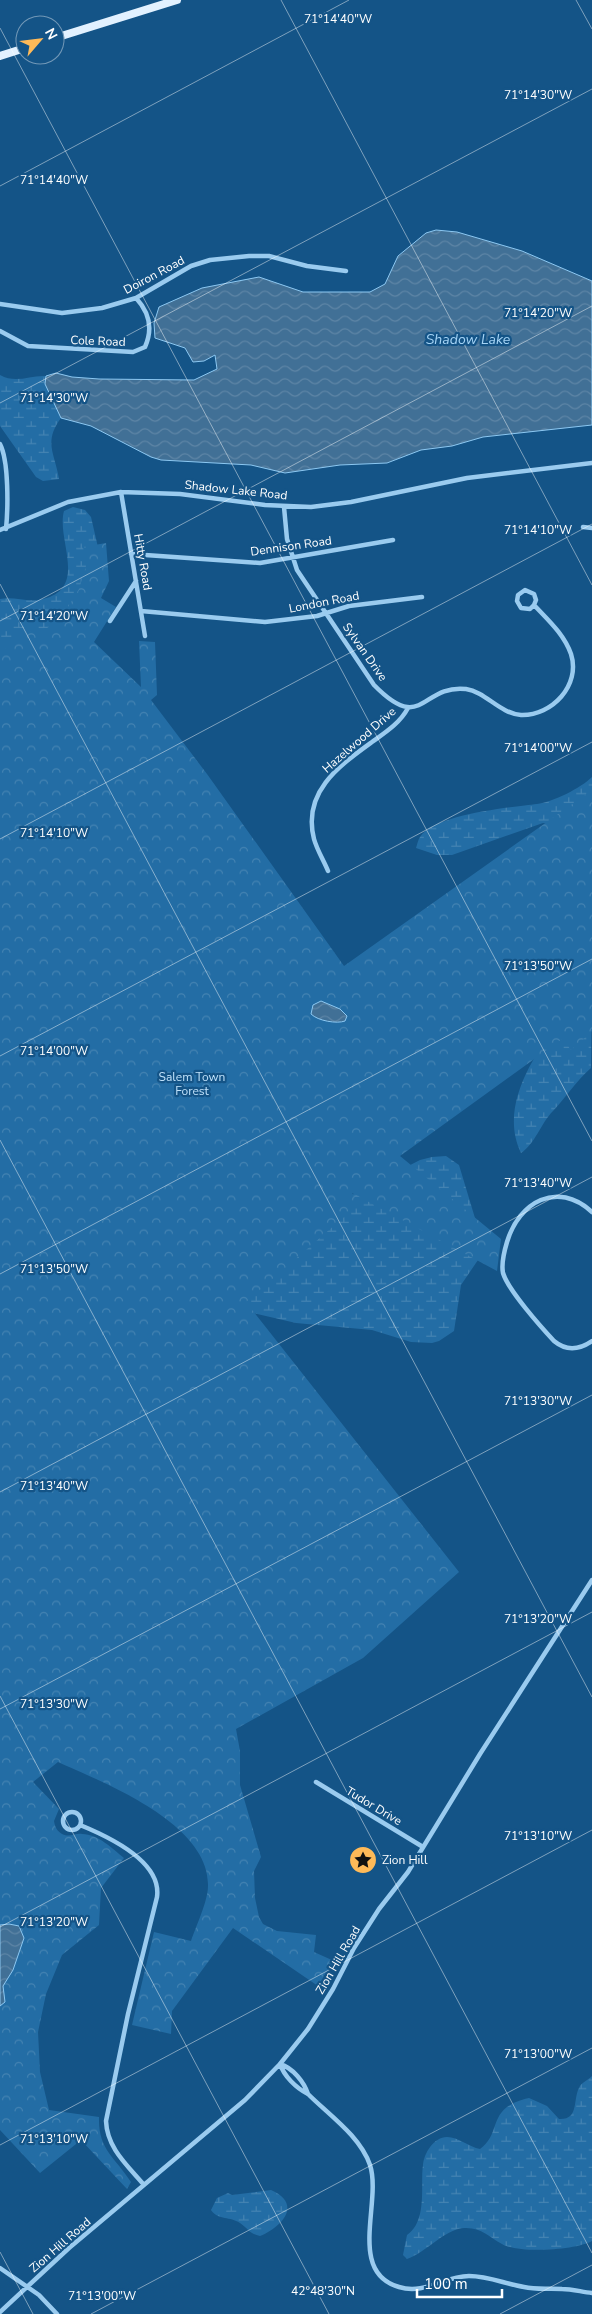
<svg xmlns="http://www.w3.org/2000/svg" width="592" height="2314" viewBox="0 0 592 2314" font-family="'Nunito Sans',sans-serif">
	<defs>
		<pattern id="wetland-marsh" width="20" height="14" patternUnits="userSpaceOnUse" patternTransform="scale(1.25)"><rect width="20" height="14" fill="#236da5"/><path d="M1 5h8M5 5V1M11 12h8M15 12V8" fill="none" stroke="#4483b2"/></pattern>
		<pattern id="park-crowns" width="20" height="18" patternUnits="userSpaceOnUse" patternTransform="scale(1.25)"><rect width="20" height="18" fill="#236da5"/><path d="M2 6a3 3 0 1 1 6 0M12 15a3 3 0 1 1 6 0" fill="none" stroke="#4483b2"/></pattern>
		<pattern id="water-waves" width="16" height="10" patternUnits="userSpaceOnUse" patternTransform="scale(1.25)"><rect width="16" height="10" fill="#417096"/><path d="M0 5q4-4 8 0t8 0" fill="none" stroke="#5e85a6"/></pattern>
	</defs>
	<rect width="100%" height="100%" fill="#145487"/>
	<!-- wetland -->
	<path fill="url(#wetland-marsh)" d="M 0,375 C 16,384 30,375 46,376 L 45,384 L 61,418 C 43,442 55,454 59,479 L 43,481 L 36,477 L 0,426 Z
		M 73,507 L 85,510 L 91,517 L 100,556 L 73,618 L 0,664 L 0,599 C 14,596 28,603 43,599 C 89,588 56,539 64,511 Z
		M 592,777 L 592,846 L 568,827 L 543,823 L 452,855 L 437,855 L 416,848 C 417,845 418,840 420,837 C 434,814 513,807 537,804 C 553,802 581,788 592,777 Z
		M 592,979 L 591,1068 C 576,1081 566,1097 553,1111 C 541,1123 535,1144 521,1153 C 492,1093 559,1023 592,979 Z
		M 446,1156 L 459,1165 L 481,1238 L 478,1260 L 461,1285 L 454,1331 L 439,1341 L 432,1343 L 411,1342 L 372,1330 L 296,1323 L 214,1304 L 342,1200 L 420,1160 L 432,1157 Z
		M 592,2076 L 592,2241 C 576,2250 519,2254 502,2244 C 489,2237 481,2227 464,2228 C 443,2230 427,2252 407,2259 L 403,2255 L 407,2235 C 428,2221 420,2184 423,2165 C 424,2153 434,2137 447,2137 C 458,2137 469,2147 480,2149 C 503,2133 485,2108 529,2098 L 547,2106 L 559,2119 C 580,2120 572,2099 580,2086 C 582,2083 589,2079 592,2076 Z
		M 271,2190 C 303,2204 282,2227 260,2236 C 248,2233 249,2229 240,2223 C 230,2216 219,2221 211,2210 L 217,2198 L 228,2193 L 232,2195 Z"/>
	<!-- park -->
	<path fill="url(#park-crowns)" d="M 106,543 L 109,581 L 101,598 L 116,607 L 94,642 L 141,687 L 139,641 L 155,642 L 157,695 L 151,700 L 207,774 L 344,966 L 592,790 L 592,1031 L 571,1050 L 562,1039 L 400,1156 L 501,1239 L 497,1271 L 352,1193 L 359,1204 L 246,1302 L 459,1572 L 363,1658 L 236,1729 L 240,1751 L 240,1785 L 261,1857 L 254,1871 L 255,1898 L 259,1917 L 263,1924 L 277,1931 L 316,1935 L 314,1952 L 334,1961 L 318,1986 L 233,1928 L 172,2011 L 171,2034 L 132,2025 L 154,1932 L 191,1941 C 196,1926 208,1901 208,1886 C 210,1824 105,1783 58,1762 L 33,1782 L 59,1809 L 54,1821 C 55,1827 57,1831 62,1834 C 70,1838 75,1833 82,1834 C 98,1834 113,1849 124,1858 L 101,1888 L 99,1925 L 62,1955 L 46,1994 L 38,2032 L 40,2072 L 49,2110 L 99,2117 C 98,2150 115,2157 131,2182 L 127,2189 L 81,2140 L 40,2173 L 0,2130 L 0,651 L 8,647 L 21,633 L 47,628 L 60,620 L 79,589 L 86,566 L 83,547 Z"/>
	<!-- water -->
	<path fill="url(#water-waves)" stroke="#8cc8f2" d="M 436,230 L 457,232 L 522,251 L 592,281 L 592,425 L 483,437 L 452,446 L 421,450 L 387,463 L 340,465 L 285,473 L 251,465 L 161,460 L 151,457 L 91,426 L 61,418 L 45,384 L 46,376 L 56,373 L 72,377 L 99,379 L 194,380 L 217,369 L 215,355 L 204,361 L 193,362 L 185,348 L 155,338 L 154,323 L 159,307 L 202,288 L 259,277 L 303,292 L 370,292 L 385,284 L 398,256 L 426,233 Z
		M 321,1001 L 340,1009 L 347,1016 L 345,1021 C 337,1024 318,1021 311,1014 L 313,1005 Z
		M 9,1924 L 19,1926 L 24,1938 L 13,1970 L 3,1986 L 5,2002 L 0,2006 L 0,1925 Z"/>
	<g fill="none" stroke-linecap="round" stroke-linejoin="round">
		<!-- street -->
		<path stroke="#9acbef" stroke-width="4.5" d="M 0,304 L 62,313 L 102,308 L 136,298 L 191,266 L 210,260 L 249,256 L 269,256 L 307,266 L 346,271
			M 0,331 L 28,346 L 133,352 L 145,347 C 153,329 149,312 136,298
			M 0,444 C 9,461 8,509 6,529
			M 121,492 L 145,636
			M 284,507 L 287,539 L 297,570 L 374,685 C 423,735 421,684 466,689 C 486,692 499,713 521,715 C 552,716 581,685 571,654 C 564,634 548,620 534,605 L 536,600 L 534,594 L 525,590 L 518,595 L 517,601 L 521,608 L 530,609 L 534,605
			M 583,527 L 592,528
			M 0,530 L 68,502 L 121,492 L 180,494 L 265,505 L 311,507 L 351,502 L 467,478 L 592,463
			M 131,554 L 260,563 L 393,540
			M 141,611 L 265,622 L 317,616 L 349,606 L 422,597
			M 110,621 L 136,581
			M 328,871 C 324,861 317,850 314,839 C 302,792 339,766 372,742 C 386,732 400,723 408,708
			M 592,1212 C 557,1180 519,1202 507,1242 C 504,1252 501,1263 503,1273 C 508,1290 541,1327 554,1341 C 566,1351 579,1350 592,1341
			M 316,1782 L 423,1847
			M63 1821a9 9 0 1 1 18 0a9 9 0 1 1-18 0Z
			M 80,1825 C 107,1836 162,1861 157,1897 L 128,2014 L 106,2121 C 107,2148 127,2165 144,2185
			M 280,2064 C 284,2076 296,2088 308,2094 C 329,2115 360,2136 370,2165 C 382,2202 347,2272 399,2287 C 425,2295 444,2276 469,2276 C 489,2276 505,2284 524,2287 C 537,2290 549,2288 562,2289 C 572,2289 582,2292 592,2293
			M 280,2064 C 293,2068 304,2082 308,2094
			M 0,2268 L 39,2295 L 57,2314
			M 0,2312 L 69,2248 L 245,2100 L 280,2064 L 308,2029 L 333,1989 L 354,1948 L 379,1909 L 408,1872 L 480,1754 L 592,1580"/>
		<!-- primary -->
		<path stroke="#e2f1ff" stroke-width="8" d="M 55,38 L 177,0
			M 0,56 L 25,48"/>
	</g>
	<!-- ticks -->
	<path fill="none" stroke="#fff" stroke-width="1" stroke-opacity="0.45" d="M 281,0 L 592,585M 576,0 L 592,29M 0,28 L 592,1141M 0,186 L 349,0M 0,403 L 592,89M 0,584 L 592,1697M 0,621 L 592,306M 0,839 L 592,524M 0,1056 L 592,742M 0,1140 L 592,2253M 0,1274 L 592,959M 0,1492 L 592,1177M 0,1696 L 329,2314M 0,1709 L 592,1395M 0,1927 L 592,1612M 0,2145 L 592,1830M 0,2252 L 33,2314M 91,2314 L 592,2048M 500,2314 L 592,2265"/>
	<!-- icons -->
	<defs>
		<g id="sight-disc" transform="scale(1.4375)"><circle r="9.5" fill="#ffba58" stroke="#145487"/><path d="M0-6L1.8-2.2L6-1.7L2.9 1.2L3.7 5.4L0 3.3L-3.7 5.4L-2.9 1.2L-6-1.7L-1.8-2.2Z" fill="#111"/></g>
	</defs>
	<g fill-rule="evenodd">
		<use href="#sight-disc" x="363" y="1860"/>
	</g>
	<g text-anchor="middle" stroke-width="4.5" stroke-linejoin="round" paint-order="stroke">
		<!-- street labels -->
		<g font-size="12" fill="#fff" stroke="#145487">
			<text transform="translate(154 275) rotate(-28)" y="4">Doiron Road</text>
			<text transform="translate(98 341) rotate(2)" y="4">Cole Road</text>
			<text transform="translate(236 490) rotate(6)" y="4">Shadow Lake Road</text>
			<text transform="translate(291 546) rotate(-8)" y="4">Dennison Road</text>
			<text transform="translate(143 562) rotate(80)" y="4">Hitty Road</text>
			<text transform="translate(324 602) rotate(-11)" y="4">London Road</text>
			<text transform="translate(365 652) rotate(55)" y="4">Sylvan Drive</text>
			<text transform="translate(359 740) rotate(-41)" y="4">Hazelwood Drive</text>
			<text transform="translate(374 1806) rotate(31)" y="4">Tudor Drive</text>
			<text transform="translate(338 1960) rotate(-60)" y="4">Zion Hill Road</text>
			<text transform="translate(60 2245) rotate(-41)" y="4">Zion Hill Road</text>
		</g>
		<!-- park labels -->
		<g font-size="12" fill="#c0e2fb" stroke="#145487">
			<text x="192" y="1081">Salem Town<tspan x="192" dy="14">Forest</tspan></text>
		</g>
		<!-- poi labels -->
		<g font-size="12" fill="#fff" stroke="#145487" text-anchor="start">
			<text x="382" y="1864">Zion Hill</text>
		</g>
		<!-- water labels -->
		<g font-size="14" font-style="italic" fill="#a5d4f6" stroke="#145487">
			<text x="468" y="344">Shadow Lake</text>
		</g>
	</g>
	<g font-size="12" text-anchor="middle" fill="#fff" stroke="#145487" stroke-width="4.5" stroke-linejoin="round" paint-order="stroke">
		<text x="338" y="23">71°14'40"W</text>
		<text x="538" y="99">71°14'30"W</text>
		<text x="54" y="184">71°14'40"W</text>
		<text x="538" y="317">71°14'20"W</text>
		<text x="54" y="402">71°14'30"W</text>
		<text x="538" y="534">71°14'10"W</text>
		<text x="54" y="620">71°14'20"W</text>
		<text x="538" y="752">71°14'00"W</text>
		<text x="54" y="837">71°14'10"W</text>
		<text x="538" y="970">71°13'50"W</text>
		<text x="54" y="1055">71°14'00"W</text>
		<text x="538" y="1187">71°13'40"W</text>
		<text x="54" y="1273">71°13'50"W</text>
		<text x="538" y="1405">71°13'30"W</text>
		<text x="54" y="1490">71°13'40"W</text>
		<text x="538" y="1623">71°13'20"W</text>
		<text x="54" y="1708">71°13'30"W</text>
		<text x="538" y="1840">71°13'10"W</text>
		<text x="54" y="1926">71°13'20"W</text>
		<text x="538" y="2058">71°13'00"W</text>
		<text x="54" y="2143">71°13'10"W</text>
		<text x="323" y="2295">42°48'30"N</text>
		<text x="102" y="2300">71°13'00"W</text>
	</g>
	<!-- north arrow -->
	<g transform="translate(40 40) rotate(62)"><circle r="24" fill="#145487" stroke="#7298b7"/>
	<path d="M0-4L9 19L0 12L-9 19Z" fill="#ffba58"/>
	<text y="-8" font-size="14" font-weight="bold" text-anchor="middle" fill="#ffffff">N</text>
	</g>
	<!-- scale -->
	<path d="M417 2289v8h85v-8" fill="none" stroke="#ffffff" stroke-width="2.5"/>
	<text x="424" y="2289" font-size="15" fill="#ffffff" stroke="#145487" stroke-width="4" paint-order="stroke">100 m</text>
</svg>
